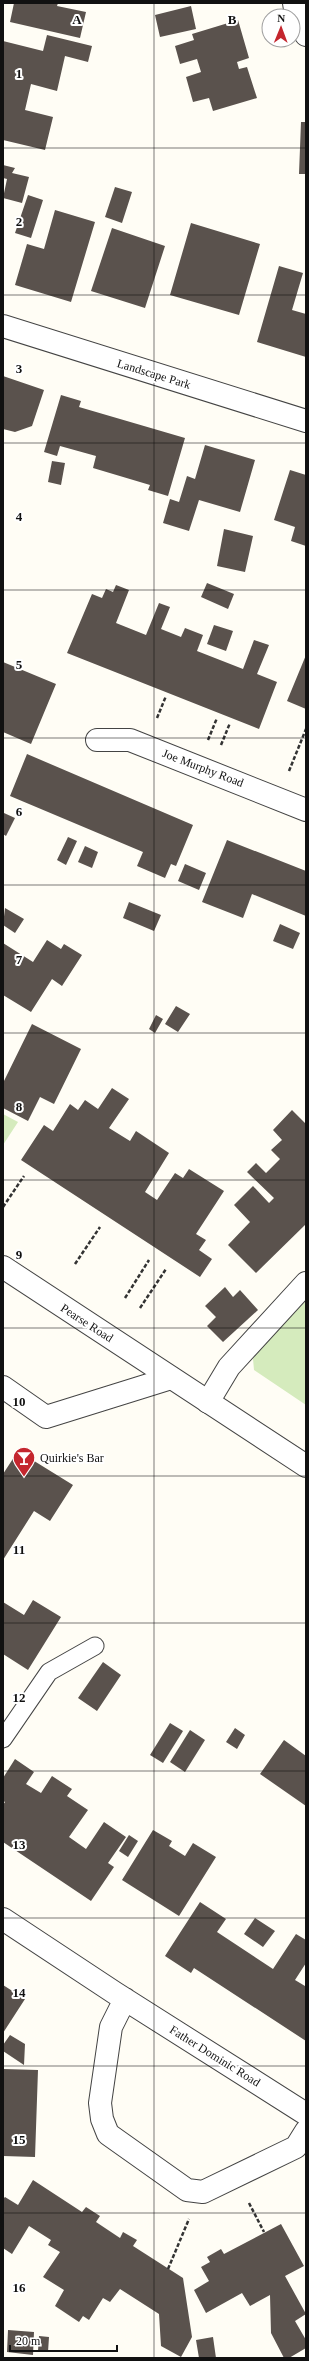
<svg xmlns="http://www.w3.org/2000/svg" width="309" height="2361" viewBox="0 0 309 2361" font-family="'Times New Roman',serif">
	<rect width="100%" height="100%" fill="#fffdf5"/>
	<!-- green -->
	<path fill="#d5ebbd" d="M 3,1114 L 18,1122 L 3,1145 Z
		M 306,1301 L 306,1405 L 254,1370 L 253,1359 L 257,1351 Z"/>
	<!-- building -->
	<path fill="#5a524d" d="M 14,3 L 58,3 L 57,6 L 86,12 L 80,38 L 10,22 Z
		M 191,6 L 196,29 L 160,37 L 155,15 Z
		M 238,20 L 249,58 L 237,62 L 239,69 L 247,67 L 257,98 L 213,111 L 209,98 L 193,102 L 186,77 L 201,72 L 197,59 L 180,64 L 175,46 L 194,40 L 192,34 Z
		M 47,35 L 92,46 L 88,62 L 65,56 L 57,91 L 31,84 L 25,110 L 53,117 L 45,150 L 3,140 L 3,41 L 43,51 Z
		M 301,122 L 306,122 L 306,174 L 299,174 Z
		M 3,165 L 15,168 L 12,173 L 29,177 L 22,203 L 3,198 L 7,179 L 3,178 Z
		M 115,187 L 132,192 L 122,223 L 105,217 Z
		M 28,195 L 43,200 L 31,238 L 15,233 Z
		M 55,210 L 95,222 L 71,302 L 15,285 L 27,244 L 44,249 Z
		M 191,223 L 260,244 L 239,315 L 170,295 Z
		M 112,228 L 165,246 L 145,308 L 91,291 Z
		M 279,266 L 303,273 L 292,310 L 306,314 L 306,357 L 257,342 Z
		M 3,376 L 44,390 L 32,426 L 15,432 L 3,429 Z
		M 61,395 L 81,401 L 79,407 L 185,438 L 168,496 L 148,490 L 150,485 L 93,468 L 96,456 L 60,446 L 57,456 L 44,452 Z
		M 205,445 L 255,460 L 240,512 L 199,500 L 189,531 L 163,523 L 170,499 L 179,502 L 187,476 L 195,479 Z
		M 52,461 L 65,463 L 61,485 L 48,482 Z
		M 290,470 L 306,475 L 306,546 L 291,541 L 295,527 L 274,520 Z
		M 224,529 L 253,536 L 245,572 L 217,566 Z
		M 207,583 L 234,594 L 228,609 L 201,597 Z
		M 116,585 L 129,590 L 116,623 L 146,635 L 159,603 L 170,607 L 161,629 L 181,637 L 185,628 L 203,635 L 197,651 L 243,669 L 254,640 L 269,645 L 257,674 L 277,682 L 259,729 L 67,653 L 92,594 L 102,598 L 106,589 L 113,592 Z
		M 214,625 L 233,631 L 226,651 L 207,644 Z
		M 306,655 L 306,709 L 287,701 Z
		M 3,662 L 56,684 L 31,744 L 3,732 Z
		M 27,754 L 193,825 L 176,866 L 171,864 L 165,878 L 137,866 L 143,852 L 10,796 Z
		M 4,813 L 15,818 L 6,836 L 3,834 Z
		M 68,837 L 77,841 L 66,865 L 57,860 Z
		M 227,840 L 306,871 L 306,916 L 252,894 L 243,918 L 202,902 Z
		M 85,846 L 98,852 L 92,868 L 78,862 Z
		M 185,864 L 206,873 L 199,890 L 178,881 Z
		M 129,902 L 161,915 L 154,931 L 123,918 Z
		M 5,908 L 24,919 L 15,933 L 3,925 Z
		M 280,924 L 300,933 L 293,949 L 273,941 Z
		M 47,940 L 61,949 L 64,944 L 82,955 L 62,986 L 52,979 L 31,1012 L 3,995 L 3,943 L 33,962 Z
		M 176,1006 L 190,1014 L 178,1032 L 165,1024 Z
		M 156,1015 L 163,1019 L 155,1033 L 149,1029 Z
		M 32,1024 L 81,1049 L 54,1104 L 40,1097 L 28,1121 L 3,1108 L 3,1083 Z
		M 112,1088 L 129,1099 L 109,1128 L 130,1141 L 136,1131 L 169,1153 L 145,1192 L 157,1200 L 175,1173 L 183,1178 L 189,1169 L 224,1191 L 196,1234 L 206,1240 L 199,1250 L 212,1259 L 200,1277 L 21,1160 L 44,1125 L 53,1131 L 70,1104 L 78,1110 L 85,1100 L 98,1109 Z
		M 292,1110 L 306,1124 L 306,1224 L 256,1273 L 228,1245 L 250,1222 L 234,1205 L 253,1186 L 269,1203 L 274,1198 L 247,1172 L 256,1163 L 266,1173 L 280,1159 L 271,1150 L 282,1140 L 273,1130 Z
		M 225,1287 L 233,1297 L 240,1290 L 258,1310 L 223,1342 L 207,1326 L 216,1317 L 205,1306 Z
		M 18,1451 L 73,1485 L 50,1521 L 34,1511 L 3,1560 L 3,1474 Z
		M 33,1600 L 61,1617 L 28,1670 L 3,1654 L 3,1602 L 24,1615 Z
		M 103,1662 L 121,1675 L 97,1711 L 78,1698 Z
		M 170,1723 L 183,1731 L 163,1763 L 150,1755 Z
		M 235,1728 L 245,1735 L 237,1749 L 226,1742 Z
		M 190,1730 L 205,1740 L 185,1772 L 170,1762 Z
		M 284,1740 L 306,1756 L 306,1806 L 260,1774 Z
		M 15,1759 L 34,1772 L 26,1784 L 41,1793 L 52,1776 L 72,1789 L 67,1796 L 88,1810 L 69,1837 L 86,1849 L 104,1822 L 126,1837 L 108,1863 L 114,1867 L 91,1901 L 3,1842 L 3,1805 L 5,1802 L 3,1801 L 3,1778 Z
		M 153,1830 L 172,1841 L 169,1846 L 185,1856 L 193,1843 L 216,1857 L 179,1916 L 122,1880 Z
		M 129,1835 L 138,1841 L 128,1857 L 119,1851 Z
		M 200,1902 L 226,1919 L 217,1932 L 273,1969 L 296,1934 L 306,1940 L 306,1963 L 295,1980 L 305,1986 L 306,1984 L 306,2041 L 194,1968 L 191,1973 L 165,1956 Z
		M 255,1918 L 275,1931 L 263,1947 L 244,1934 Z
		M 3,1985 L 25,1999 L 3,2033 Z
		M 10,2035 L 25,2044 L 24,2065 L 3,2051 L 3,2045 Z
		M 3,2069 L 38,2070 L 35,2157 L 3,2156 Z
		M 33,2180 L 82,2212 L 86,2207 L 100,2216 L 96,2222 L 120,2238 L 123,2232 L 137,2240 L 133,2246 L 183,2278 L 192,2337 L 181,2357 L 161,2346 L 159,2314 L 120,2289 L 110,2302 L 103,2298 L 89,2320 L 83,2316 L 79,2322 L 55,2306 L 64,2290 L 43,2277 L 60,2252 L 48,2245 L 51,2240 L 29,2226 L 12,2254 L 3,2248 L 3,2199 L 5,2197 L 18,2205 Z
		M 281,2224 L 304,2266 L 285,2276 L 306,2314 L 295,2321 L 306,2340 L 306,2348 L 289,2358 L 284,2358 L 271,2333 L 270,2295 L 250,2306 L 242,2293 L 206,2313 L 194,2290 L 209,2281 L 201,2267 L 210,2262 L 207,2257 L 221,2249 L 224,2254 Z
		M 8,2330 L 34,2332 L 33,2355 L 7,2352 Z
		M 39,2336 L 49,2337 L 48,2352 L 38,2351 Z
		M 213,2337 L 216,2358 L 199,2358 L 196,2340 Z"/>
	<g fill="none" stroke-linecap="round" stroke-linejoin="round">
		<!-- service casing -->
		<g stroke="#444" stroke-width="19">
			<path id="service" d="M 3,1739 L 49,1672 L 95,1646"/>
		</g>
		<!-- minor casing -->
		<g stroke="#444" stroke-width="24">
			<path id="minor" d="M 294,3 L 297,22 L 306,35
				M 3,326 L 306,421
				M 97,740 L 130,740 L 306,810
				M 3,1387 L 46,1417 L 171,1378
				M 208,1402 L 229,1367 L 306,1283
				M 3,1919 L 115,1993 L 306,2114
				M 125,1999 L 111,2027 L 100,2103 L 102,2119 L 108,2134 L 187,2190 L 203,2192 L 296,2147 L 306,2131"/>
		</g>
		<!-- tertiary casing -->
		<g stroke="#444" stroke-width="24">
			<path id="tertiary" d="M 3,1267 L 306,1466"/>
		</g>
		<!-- path -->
		<path stroke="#333" stroke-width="2.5" stroke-dasharray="4 2" stroke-linecap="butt" d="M 157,718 L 166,696
			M 208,740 L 217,718
			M 221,745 L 230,723
			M 289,771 L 306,729
			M 3,1207 L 24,1176
			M 75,1264 L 100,1227
			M 125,1298 L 149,1260
			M 140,1308 L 166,1269
			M 249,2203 L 264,2232
			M 168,2269 L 189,2219"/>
		<!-- service -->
		<use href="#service" stroke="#fff" stroke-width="17"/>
		<!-- minor -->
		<use href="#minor" stroke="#fff" stroke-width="22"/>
		<!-- tertiary -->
		<use href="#tertiary" stroke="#fff" stroke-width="22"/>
	</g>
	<!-- grid -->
	<path fill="none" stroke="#111" stroke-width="1" stroke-opacity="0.55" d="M 154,3 L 154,2358M 3,148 L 306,148M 3,295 L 306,295M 3,443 L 306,443M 3,590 L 306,590M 3,738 L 306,738M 3,885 L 306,885M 3,1033 L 306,1033M 3,1180 L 306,1180M 3,1328 L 306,1328M 3,1476 L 306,1476M 3,1623 L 306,1623M 3,1771 L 306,1771M 3,1918 L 306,1918M 3,2066 L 306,2066M 3,2213 L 306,2213"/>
	<!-- icons -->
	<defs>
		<g id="bar-pin" transform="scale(1.15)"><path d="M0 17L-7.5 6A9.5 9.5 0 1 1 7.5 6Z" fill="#c4262e" stroke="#fff"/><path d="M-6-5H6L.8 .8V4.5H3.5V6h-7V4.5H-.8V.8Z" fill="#fff"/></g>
	</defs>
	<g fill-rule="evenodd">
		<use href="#bar-pin" x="24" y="1458"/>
	</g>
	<g text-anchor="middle" stroke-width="4" stroke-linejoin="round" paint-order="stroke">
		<!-- street labels -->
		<g font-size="12" fill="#111" stroke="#fff">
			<text transform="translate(154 374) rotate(17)" y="4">Landscape Park</text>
			<text transform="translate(203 768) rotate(21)" y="4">Joe Murphy Road</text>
			<text transform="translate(87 1323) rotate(33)" y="4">Pearse Road</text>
			<text transform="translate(215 2056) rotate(32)" y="4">Father Dominic Road</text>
		</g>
		<!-- poi labels -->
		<g font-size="12" fill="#111" stroke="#fff" text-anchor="start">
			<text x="40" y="1462">Quirkie's Bar</text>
		</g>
	</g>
	<g font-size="13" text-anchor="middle" font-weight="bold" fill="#111" stroke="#fff" stroke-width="4" stroke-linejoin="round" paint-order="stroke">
		<text x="77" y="24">A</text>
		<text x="232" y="24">B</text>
		<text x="19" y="78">1</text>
		<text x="19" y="226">2</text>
		<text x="19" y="373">3</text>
		<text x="19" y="521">4</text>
		<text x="19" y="669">5</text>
		<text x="19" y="816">6</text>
		<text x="19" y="964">7</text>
		<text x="19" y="1111">8</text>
		<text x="19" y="1259">9</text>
		<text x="19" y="1406">10</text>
		<text x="19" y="1554">11</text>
		<text x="19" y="1702">12</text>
		<text x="19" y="1849">13</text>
		<text x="19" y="1997">14</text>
		<text x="19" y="2144">15</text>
		<text x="19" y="2292">16</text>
	</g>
	<!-- border -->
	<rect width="309" height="2361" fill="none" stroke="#111111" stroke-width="8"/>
	<!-- north arrow -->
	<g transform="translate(281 28) rotate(1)"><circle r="19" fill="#ffffff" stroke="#a0a0a0"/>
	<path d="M0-3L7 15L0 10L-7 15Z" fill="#c4262e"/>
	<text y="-6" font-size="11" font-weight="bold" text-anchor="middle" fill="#111111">N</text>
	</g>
	<!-- scale -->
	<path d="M10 2345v6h107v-6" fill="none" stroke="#111111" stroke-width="2"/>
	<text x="16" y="2345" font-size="12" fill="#111111" stroke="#ffffff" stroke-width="3" paint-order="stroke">20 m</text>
</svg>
